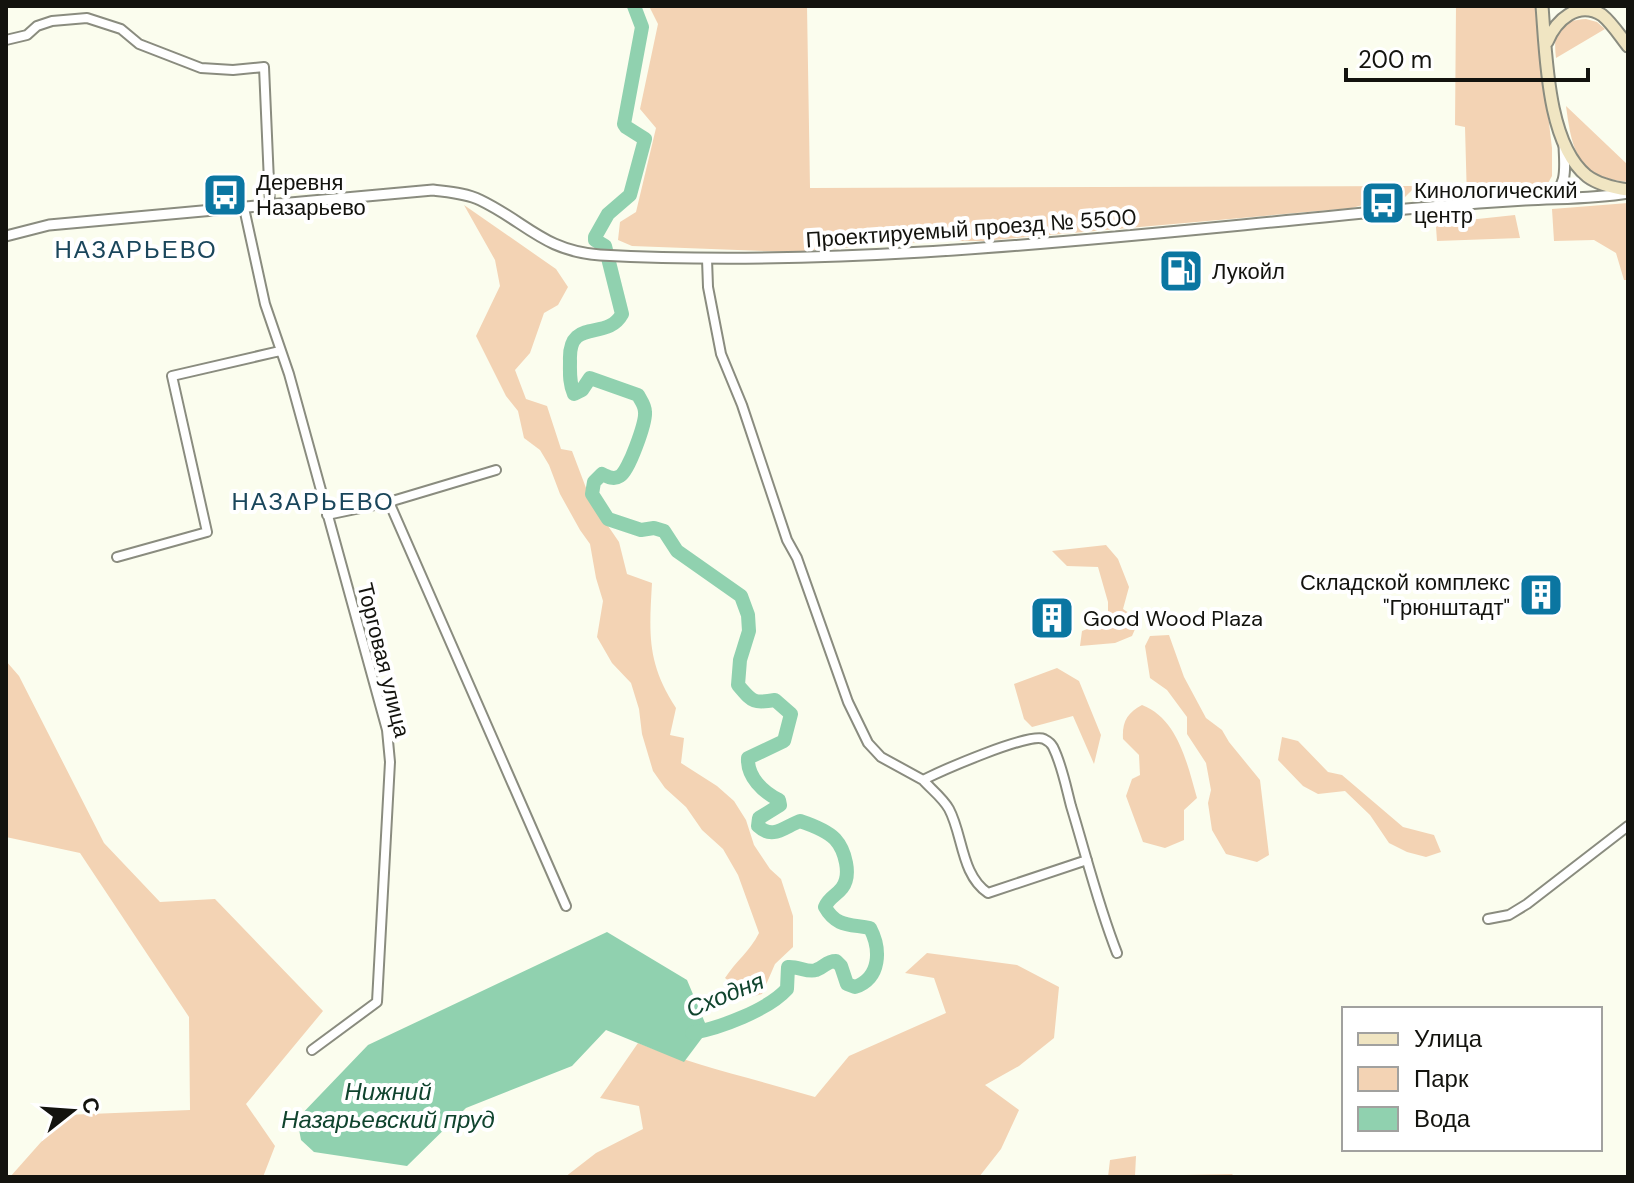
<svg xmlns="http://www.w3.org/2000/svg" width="1634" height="1183" viewBox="0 0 1634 1183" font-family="'DM Sans',sans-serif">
	<rect width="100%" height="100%" fill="#fbfdee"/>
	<!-- green -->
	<path fill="#f3d3b4" d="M 649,6 L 807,6 L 810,188 L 1416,186 L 1402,200 L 1377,201 L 1352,208 L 983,241 L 935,241 L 790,252 L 632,246 L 618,240 L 620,222 L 636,212 L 656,128 L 640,109 L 658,24 Z
		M 1456,6 L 1535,6 L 1552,148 L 1552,176 L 1543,192 L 1467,200 L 1465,127 L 1455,125 Z
		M 1586,19 L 1597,22 L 1605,29 L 1556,58 C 1553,31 1557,21 1586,19 Z
		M 1566,106 L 1628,165 L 1628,182 C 1577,177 1572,150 1566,106 Z
		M 1628,203 L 1628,280 L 1624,280 L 1616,253 L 1594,240 L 1554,241 L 1552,209 Z
		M 464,205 L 556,269 L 568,287 L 558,305 L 544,313 L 530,353 L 515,370 L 526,399 L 547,406 L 561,449 L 572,451 L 591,501 L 619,542 L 627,574 L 652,583 C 649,635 647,663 676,708 L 670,735 L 684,738 L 681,763 L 717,786 L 734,801 L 746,820 L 754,845 L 770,869 L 781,879 L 793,916 L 793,947 L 775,964 L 762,994 L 751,997 L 725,978 C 736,961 750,951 759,933 L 738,875 L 723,849 L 702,830 L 686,807 L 665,788 L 653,771 L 642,734 L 639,709 L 631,683 L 612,663 L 597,637 L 603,601 L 596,578 L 590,544 L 580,530 L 560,494 L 549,465 L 540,450 L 524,438 L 518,411 L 506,396 L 476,336 L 500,286 L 495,260 Z
		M 1515,215 L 1520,238 L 1437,241 L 1436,227 L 1440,223 Z
		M 1106,545 L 1118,559 L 1129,587 L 1123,609 L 1139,620 L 1132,636 L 1115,643 L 1080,646 L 1082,631 L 1108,621 L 1108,602 L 1098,567 L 1067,566 L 1052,551 Z
		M 1169,635 L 1184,677 L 1206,718 L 1222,730 L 1229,742 L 1260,780 L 1269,855 L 1257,862 L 1226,854 L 1212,830 L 1208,803 L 1211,790 L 1206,763 L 1187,734 L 1187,717 L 1167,690 L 1150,678 L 1145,646 L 1150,636 Z
		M 6,661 L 19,676 L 104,843 L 160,902 L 215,899 L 323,1011 L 246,1104 L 275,1146 L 263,1177 L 10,1177 L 65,1115 L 190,1110 L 189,1017 L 80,853 L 6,837 Z
		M 1057,668 L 1079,681 L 1101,735 L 1094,764 L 1073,716 L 1032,727 L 1024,719 L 1014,684 Z
		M 1142,705 C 1178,719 1187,763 1197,798 L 1184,810 L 1184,840 L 1165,848 L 1143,842 L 1126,796 L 1132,779 L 1140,775 L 1139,755 L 1123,739 C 1122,722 1127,713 1142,705 Z
		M 1282,737 L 1298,741 L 1328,772 L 1342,775 L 1403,827 L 1434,835 L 1441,852 L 1426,857 L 1407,852 L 1389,843 L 1370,815 L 1345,791 L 1318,794 L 1303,786 L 1278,760 Z
		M 927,953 L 1017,965 L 1059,987 L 1054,1038 L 1019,1066 L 985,1085 L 1019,1110 L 1001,1149 L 979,1177 L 565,1177 L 596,1153 L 643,1129 L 639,1106 L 600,1098 L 638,1043 C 695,1066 756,1079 815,1097 L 849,1056 L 946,1013 L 934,978 L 905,973 Z
		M 1136,1156 L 1135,1176 L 1232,1174 L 1235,1177 L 1108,1177 L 1110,1160 Z"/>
	<!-- water -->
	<path fill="#90d1af" d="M 607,932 L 687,980 L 708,1030 L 684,1062 L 606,1030 L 572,1066 L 466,1108 L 407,1166 L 314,1152 L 301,1140 L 297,1119 L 368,1045 Z"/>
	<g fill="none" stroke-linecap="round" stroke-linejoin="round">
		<!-- river -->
		<path stroke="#90d1af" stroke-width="14" d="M 634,6 L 642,27 L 624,124 L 626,127 L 645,139 L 630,195 L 608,214 L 595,237 L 595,240 L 605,246 L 622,314 C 607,342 568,316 570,361 C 570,372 569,383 574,394 L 582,390 L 590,378 L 638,395 C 641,401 645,405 645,412 C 646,422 629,471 620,476 C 614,480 608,477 602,474 L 594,482 L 592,494 L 608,519 L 641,530 L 654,528 L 664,531 L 677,551 L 741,596 L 748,615 L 749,631 L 740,660 L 738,685 C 752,701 752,704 775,700 L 791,714 L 784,741 L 748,758 C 747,777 763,792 779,800 L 780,805 L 759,818 L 758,826 C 773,840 784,827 800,821 C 812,825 826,830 835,839 C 845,850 852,875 842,888 C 836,896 829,897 825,907 C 836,927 850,924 870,928 C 881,949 881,978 855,987 L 847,984 L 841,966 L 836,961 C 826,961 825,967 816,970 C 808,973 798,966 788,967 L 787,989 C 768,1010 720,1028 692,1033"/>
		<!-- minor casing -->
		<g stroke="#8a8c7f" stroke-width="12">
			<path id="minor" d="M 6,40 L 27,35 L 37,26 L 52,21 L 87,18 L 121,29 L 139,44 L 201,68 L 233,70 L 264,67 L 270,205
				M 244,208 L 265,304 L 289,374 L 387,730 L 390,762 L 377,1002 L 312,1050
				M 707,259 L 708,287 L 721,354 L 742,405 L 787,540 L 797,558 L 848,702 L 868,743 L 881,757 L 923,780 C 941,771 1029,732 1044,739 C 1048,741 1051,743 1053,747 C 1062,765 1066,787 1071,806 C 1086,855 1098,905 1117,953
				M 389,502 L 566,906
				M 327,515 L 389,502 L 496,470
				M 117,557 L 207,532 L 172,376 L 280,351
				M 923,780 C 931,789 943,798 949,809 C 963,835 961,875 988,893 L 1087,860
				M 1488,919 L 1509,915 L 1527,904 L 1628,826"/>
		</g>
		<!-- tertiary casing -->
		<g stroke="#8a8c7f" stroke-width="13">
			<path id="tertiary" d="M 1548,197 C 1570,188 1564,163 1564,143
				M 6,236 L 49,225 L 433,190 C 448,192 466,193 480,200 C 526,222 544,251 600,255 C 843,268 1083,240 1324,217 C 1391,210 1458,204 1525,200 C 1560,198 1593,199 1628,193"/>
		</g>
		<!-- secondary casing -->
		<g stroke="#8a8c7f" stroke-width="15">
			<path id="secondary" d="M 1542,6 C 1546,54 1547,144 1587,176 C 1599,185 1614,188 1628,190
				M 1547,42 C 1556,20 1578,0 1602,15 C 1612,23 1620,36 1628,46"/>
		</g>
		<!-- minor -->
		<use href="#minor" stroke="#fff" stroke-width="8"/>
		<!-- tertiary -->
		<use href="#tertiary" stroke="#fff" stroke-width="9"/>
		<!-- secondary -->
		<use href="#secondary" stroke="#f0e5c2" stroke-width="11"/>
	</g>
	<!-- icons -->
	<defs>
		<g id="bus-square" transform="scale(2.3)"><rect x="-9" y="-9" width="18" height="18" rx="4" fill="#0b76a1" stroke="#fff"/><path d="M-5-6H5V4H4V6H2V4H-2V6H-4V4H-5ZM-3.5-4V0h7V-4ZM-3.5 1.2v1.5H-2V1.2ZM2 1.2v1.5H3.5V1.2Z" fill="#fff"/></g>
		<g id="fuel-square" transform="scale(2.3)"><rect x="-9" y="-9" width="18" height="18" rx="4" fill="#0b76a1" stroke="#fff"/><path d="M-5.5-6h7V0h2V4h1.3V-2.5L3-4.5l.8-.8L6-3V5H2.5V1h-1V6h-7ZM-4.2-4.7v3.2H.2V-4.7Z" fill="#fff"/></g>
		<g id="building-square" transform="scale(2.3)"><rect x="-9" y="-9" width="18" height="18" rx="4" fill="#0b76a1" stroke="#fff"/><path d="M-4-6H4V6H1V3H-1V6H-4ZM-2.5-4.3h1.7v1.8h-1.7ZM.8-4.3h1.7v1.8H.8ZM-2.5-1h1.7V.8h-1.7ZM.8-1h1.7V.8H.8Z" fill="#fff"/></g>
	</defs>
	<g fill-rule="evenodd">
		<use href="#bus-square" x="225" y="195"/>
		<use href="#bus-square" x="1383" y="203"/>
		<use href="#fuel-square" x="1181" y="271"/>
		<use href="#building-square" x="1541" y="595"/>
		<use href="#building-square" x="1052" y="618"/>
	</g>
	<g text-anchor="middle" stroke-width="8" stroke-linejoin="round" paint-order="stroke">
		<!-- poi labels -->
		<g font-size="22" fill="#13130e" stroke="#fff" text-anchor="start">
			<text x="256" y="190">Деревня<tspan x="256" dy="25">Назарьево</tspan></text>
			<text x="1414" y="198">Кинологический<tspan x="1414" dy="25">центр</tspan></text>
			<text x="1212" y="279">Лукойл</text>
			<text x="1510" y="590" text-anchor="end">Складской комплекс<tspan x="1510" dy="25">"Грюнштадт"</tspan></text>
			<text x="1083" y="626">Good Wood Plaza</text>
		</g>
		<!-- street labels -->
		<g font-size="22" fill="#13130e" stroke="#fff">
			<text transform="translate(971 228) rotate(-4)" y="8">Проектируемый проезд № 5500</text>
			<text transform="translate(384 660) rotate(76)" y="8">Торговая улица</text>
		</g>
		<!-- neighbourhood labels -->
		<g font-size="24" letter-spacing="2" fill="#1a465b" stroke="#fff">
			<text x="136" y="258">НАЗАРЬЕВО</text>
			<text x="313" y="510">НАЗАРЬЕВО</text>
		</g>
		<!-- water labels -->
		<g font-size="24" font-style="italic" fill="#10442e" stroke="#fff">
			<text transform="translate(725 995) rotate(-22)" y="8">Сходня</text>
			<text x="388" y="1100">Нижний<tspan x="388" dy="28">Назарьевский пруд</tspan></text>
		</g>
	</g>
	<!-- border -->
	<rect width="1634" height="1183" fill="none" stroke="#13130e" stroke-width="16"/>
	<!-- legend -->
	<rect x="1342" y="1007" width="260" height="144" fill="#ffffff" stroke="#a1a19f" stroke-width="2"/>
	<rect x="1358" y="1033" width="40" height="12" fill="#f0e5c2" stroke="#a1a19f" stroke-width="2"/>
	<text x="1414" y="1047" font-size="24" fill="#13130e">Улица</text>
	<rect x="1358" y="1067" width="40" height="24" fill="#f3d3b4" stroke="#a1a19f" stroke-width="2"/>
	<text x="1414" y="1087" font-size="24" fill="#13130e">Парк</text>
	<rect x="1358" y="1107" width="40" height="24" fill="#90d1af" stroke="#a1a19f" stroke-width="2"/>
	<text x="1414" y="1127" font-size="24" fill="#13130e">Вода</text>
	<!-- north arrow -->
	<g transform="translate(72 1111) rotate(73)" stroke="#ffffff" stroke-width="6" paint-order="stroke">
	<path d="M0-6L14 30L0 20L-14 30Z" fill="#13130e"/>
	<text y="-12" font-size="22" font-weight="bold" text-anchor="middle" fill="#13130e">С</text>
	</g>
	<!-- scale -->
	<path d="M1346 68v12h242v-12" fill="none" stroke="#13130e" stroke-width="4"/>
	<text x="1358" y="68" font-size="24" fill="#13130e" stroke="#ffffff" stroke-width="6" paint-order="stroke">200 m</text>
</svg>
